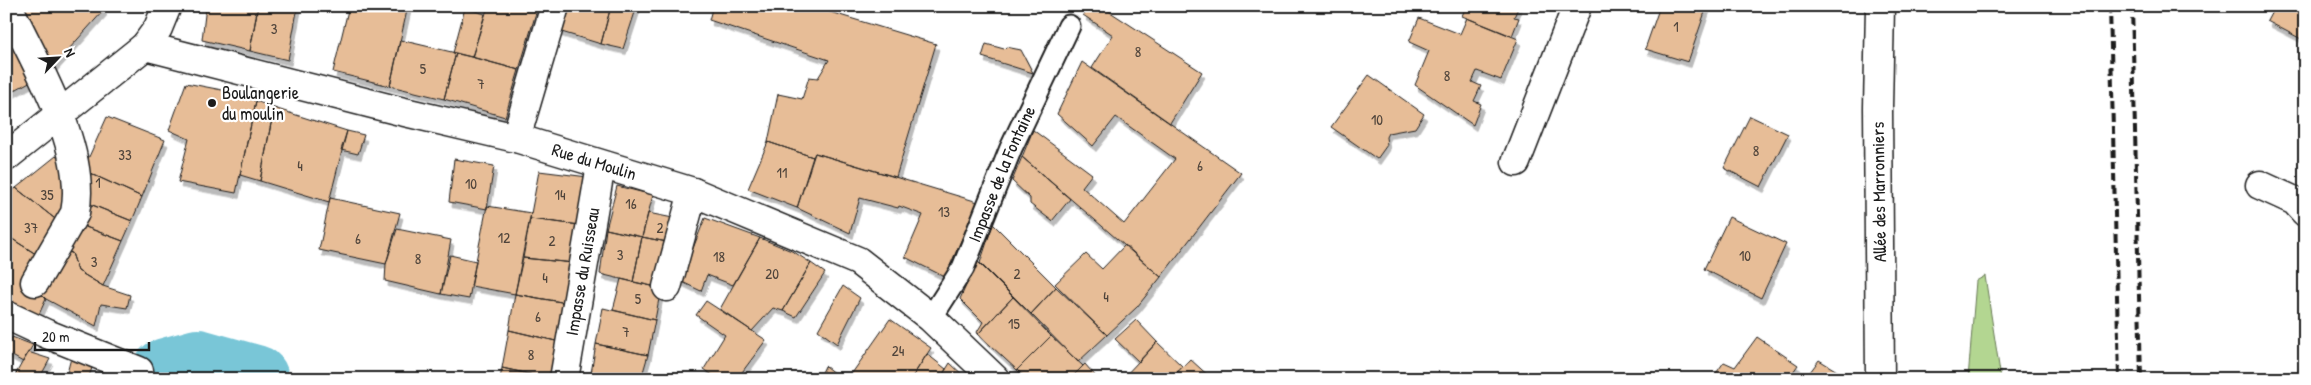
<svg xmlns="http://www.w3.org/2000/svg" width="2311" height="385" viewBox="0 0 2311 385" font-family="'Patrick Hand',sans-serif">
	<defs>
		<filter id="shadow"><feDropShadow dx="3" dy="5.5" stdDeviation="0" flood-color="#0004"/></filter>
	</defs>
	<rect width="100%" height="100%" fill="#fff"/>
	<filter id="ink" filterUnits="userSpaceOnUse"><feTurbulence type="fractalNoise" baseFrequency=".02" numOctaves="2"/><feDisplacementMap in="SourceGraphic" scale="10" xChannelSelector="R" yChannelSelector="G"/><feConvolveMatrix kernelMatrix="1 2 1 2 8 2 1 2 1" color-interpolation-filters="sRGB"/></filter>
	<g filter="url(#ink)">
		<!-- green -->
		<path fill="#b3d691" stroke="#687956" d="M 1985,276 L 2001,379 L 1968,379 L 1976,281 Z
			M 198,363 L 255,379 L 161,379 L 166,372 Z"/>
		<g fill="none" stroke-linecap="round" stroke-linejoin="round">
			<!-- river -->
			<path stroke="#79c6d7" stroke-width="68" d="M 161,379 L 166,372 L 198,363 L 255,379"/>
		</g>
		<!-- building -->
		<path fill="#e7bd97" stroke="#1c1c1c" filter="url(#shadow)" d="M 15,6 L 100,6 L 104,10 L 51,69 Z
			M 206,6 L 258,6 L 250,51 L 202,40 Z
			M 258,6 L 298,6 L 288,60 L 250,51 Z
			M 349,6 L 408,6 L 390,86 L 333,72 Z
			M 488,6 L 538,6 L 519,70 L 472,57 Z
			M 562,6 L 611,6 L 601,44 L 555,30 Z
			M 611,6 L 637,6 L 623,49 L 601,44 Z
			M 707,6 L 810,6 L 936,44 L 896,177 L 815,153 L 813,157 L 768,142 L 778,94 L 802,99 L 809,77 L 818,78 L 829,60 L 709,20 L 712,9 Z
			M 1087,6 L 1101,6 L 1202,72 L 1170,123 L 1092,68 L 1113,35 L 1083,15 Z
			M 1466,6 L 1519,6 L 1514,17 L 1519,18 L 1512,36 L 1462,16 Z
			M 1660,6 L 1707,6 L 1688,62 L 1645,49 Z
			M 2275,6 L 2305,6 L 2305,41 L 2267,21 Z
			M 465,8 L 485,14 L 472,57 L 453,53 Z
			M 1419,18 L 1460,34 L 1467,18 L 1518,39 L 1501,80 L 1477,71 L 1472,82 L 1481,86 L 1474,101 L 1481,104 L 1473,125 L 1415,85 L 1429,51 L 1409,42 Z
			M 13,35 L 33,80 L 6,95 L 6,38 Z
			M 400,40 L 456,53 L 444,99 L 390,86 Z
			M 986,44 L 1004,49 L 1006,47 L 1021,50 L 1033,73 L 982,57 Z
			M 456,53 L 519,70 L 505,117 L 444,99 Z
			M 1082,62 L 1241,173 L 1161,277 L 1022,157 L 1033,130 L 1092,174 L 1082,187 L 1124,224 L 1175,159 L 1116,117 L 1093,146 L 1057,114 Z
			M 1369,75 L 1424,114 L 1415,128 L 1388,133 L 1386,137 L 1387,145 L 1377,159 L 1331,127 Z
			M 186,83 L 222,90 L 256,101 L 236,193 L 178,182 L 189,139 L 169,130 Z
			M 256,101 L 274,108 L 260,181 L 240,175 Z
			M 274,108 L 347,131 L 329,202 L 260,181 Z
			M 1750,116 L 1788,134 L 1761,187 L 1724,168 Z
			M 107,117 L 165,140 L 142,197 L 83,170 Z
			M 347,131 L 364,135 L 358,154 L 341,150 Z
			M 768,142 L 813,157 L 797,208 L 748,189 Z
			M 815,153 L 978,202 L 945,277 L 905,257 L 923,215 L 899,206 L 898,208 L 860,198 L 850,233 L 797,208 Z
			M 56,156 L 61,162 L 71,201 L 59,222 L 16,188 Z
			M 1022,157 L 1070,199 L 1052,221 L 1030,204 L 1030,198 L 1012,181 Z
			M 454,159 L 494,166 L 487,209 L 449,202 Z
			M 83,170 L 142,197 L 132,221 L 85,202 Z
			M 539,171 L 588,177 L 580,225 L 530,219 Z
			M 617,186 L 653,195 L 642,237 L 606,229 Z
			M 16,188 L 59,222 L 39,256 L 6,235 L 6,195 Z
			M 330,198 L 400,213 L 386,264 L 319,250 Z
			M 85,202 L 132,221 L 123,241 L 83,226 Z
			M 487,206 L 531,213 L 515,294 L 471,286 Z
			M 648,213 L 678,219 L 672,243 L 642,237 Z
			M 1729,217 L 1786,244 L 1761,298 L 1704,269 Z
			M 705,218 L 760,238 L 733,285 L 707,275 L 701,291 L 680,281 Z
			M 530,219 L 580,225 L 574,263 L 523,258 Z
			M 993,224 L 1056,287 L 1031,314 L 980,263 Z
			M 83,226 L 123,241 L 103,286 L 78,271 L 72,253 L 69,252 Z
			M 397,229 L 451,240 L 441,294 L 385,281 L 386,264 Z
			M 606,229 L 642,237 L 633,282 L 600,274 Z
			M 6,235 L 39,256 L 41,294 L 46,299 L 36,321 L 6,305 Z
			M 642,237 L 672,243 L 661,288 L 633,282 Z
			M 760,238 L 794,252 L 811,263 L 783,311 L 773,308 L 752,331 L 720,309 Z
			M 1125,245 L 1161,277 L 1137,307 L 1107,335 L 1055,284 L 1086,254 L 1102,269 Z
			M 60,251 L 72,253 L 78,271 L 103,286 L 130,295 L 127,308 L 101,304 L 96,326 L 46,299 L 41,294 Z
			M 450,255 L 476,261 L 469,299 L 441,294 Z
			M 523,258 L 574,263 L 567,303 L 515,294 Z
			M 977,261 L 1013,297 L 978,334 L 977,332 L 983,322 L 960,299 Z
			M 811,263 L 825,273 L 796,317 L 783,311 Z
			M 621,279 L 661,288 L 655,320 L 613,310 Z
			M 843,286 L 860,298 L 837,344 L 818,330 Z
			M 1056,287 L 1107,335 L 1078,362 L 1031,314 Z
			M 515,294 L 567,303 L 560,342 L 509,330 Z
			M 1013,297 L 1051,336 L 1017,370 L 978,334 Z
			M 706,301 L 766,340 L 737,379 L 718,379 L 704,369 L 725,335 L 696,315 Z
			M 603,308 L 655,320 L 648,355 L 596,344 Z
			M 890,319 L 931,348 L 911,379 L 848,379 Z
			M 1136,320 L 1157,342 L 1139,362 L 1115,339 Z
			M 509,330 L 560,342 L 552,379 L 502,368 Z
			M 1051,336 L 1083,366 L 1070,379 L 1027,379 L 1017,370 Z
			M 12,337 L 33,345 L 23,362 L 7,353 Z
			M 1757,337 L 1798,365 L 1788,379 L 1712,379 L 1724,362 L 1735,367 Z
			M 1157,342 L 1182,366 L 1171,379 L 1122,379 Z
			M 596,344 L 648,355 L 641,379 L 590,379 Z
			M 28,352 L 50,359 L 39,379 L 13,379 Z
			M 927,354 L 946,369 L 940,379 L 911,379 Z
			M 71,358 L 92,368 L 88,379 L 66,377 Z
			M 1190,359 L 1212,379 L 1171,379 Z
			M 1819,360 L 1842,374 L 1842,379 L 1820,379 L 1810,372 Z
			M 950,363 L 967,379 L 940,379 Z
			M 1085,364 L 1098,379 L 1070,379 Z
			M 825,366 L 840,378 L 840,379 L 819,379 Z
			M 502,368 L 552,379 L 500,379 Z"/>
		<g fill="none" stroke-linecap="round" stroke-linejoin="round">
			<!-- service casing -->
			<g stroke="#1c1c1c" stroke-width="25">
				<g id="service">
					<path id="s1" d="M 931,318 L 963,268 L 1011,148 L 1069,26"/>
				</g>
			</g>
			<!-- minor casing -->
			<g stroke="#1c1c1c" stroke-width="31">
				<g id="minor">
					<path d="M 8,6 C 35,63 88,149 75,213 L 35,282"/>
					<path d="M 516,138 L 555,6"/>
					<path d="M 1516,162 L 1577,6"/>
					<path d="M 2260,185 L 2295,201 L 2305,212"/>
					<path d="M 667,287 L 693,192"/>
					<path d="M 6,315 L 47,334 L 139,371"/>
					<path id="s2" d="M 564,379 L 601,165"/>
				</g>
			</g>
			<!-- tertiary casing -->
			<g stroke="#1c1c1c" stroke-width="31">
				<path id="tertiary" d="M 1880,379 L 1878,108 L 1880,6"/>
			</g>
			<!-- secondary casing -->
			<g stroke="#1c1c1c" stroke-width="31">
				<g id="secondary">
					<path id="s3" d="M 145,46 L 396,110 L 516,138 L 693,192 L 858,261 L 931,318 L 995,379"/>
					<path d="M 6,157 L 145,46 L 158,28 L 167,6"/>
				</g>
			</g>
			<!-- service -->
			<use href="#service" stroke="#fff" stroke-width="21"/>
			<!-- minor -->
			<use href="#minor" stroke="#fff" stroke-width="28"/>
			<!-- tertiary -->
			<use href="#tertiary" stroke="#fff" stroke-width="28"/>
			<!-- secondary -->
			<use href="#secondary" stroke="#fff" stroke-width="28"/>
			<!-- rail -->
			<path stroke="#1c1c1c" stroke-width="4" stroke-dasharray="8 4" stroke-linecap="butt" d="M 2110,6 L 2119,379
				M 2132,6 L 2141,379"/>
		</g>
	</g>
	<!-- markers -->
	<circle fill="#1c1c1c" stroke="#fff" stroke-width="2" cx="212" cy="103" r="5"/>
	<g text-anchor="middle" stroke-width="4.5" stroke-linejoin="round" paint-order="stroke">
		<!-- number labels -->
		<g font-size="15" fill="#4f443b">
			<text x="1676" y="32">1</text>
			<text x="274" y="34">3</text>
			<text x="1138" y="57">8</text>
			<text x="423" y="74">5</text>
			<text x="1447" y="81">8</text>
			<text x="481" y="89">7</text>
			<text x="1377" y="125">10</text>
			<text x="1756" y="156">8</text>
			<text x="125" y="160">33</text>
			<text x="300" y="171">4</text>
			<text x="1200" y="171">6</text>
			<text x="782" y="178">11</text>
			<text x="98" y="188">1</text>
			<text x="471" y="189">10</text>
			<text x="47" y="200">35</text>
			<text x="560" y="200">14</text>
			<text x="631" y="209">16</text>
			<text x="944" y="217">13</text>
			<text x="31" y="233">37</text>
			<text x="660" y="233">2</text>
			<text x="504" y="243">12</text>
			<text x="358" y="244">6</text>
			<text x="552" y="246">2</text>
			<text x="620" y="260">3</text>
			<text x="1745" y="261">10</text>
			<text x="719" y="262">18</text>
			<text x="418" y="264">8</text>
			<text x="94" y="267">3</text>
			<text x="772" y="279">20</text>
			<text x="1017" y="279">2</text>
			<text x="545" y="283">4</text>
			<text x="1106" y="302">4</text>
			<text x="638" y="304">5</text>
			<text x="538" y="322">6</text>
			<text x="1014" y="329">15</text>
			<text x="626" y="337">7</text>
			<text x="898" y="356">24</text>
			<text x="531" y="360">8</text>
		</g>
		<!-- poi labels -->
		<g font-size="18" fill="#1c1c1c" stroke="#fff" text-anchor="start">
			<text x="222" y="99">Boulangerie<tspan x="222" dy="21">du moulin</tspan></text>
		</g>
		<!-- street labels -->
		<g font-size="18" fill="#1c1c1c" stroke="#fff">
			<text dy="6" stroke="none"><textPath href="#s3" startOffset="464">Rue du Moulin</textPath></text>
			<text dy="6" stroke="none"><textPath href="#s1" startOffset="161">Impasse de la Fontaine</textPath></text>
			<text transform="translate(1879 192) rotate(-91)" y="6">Allée des Marronniers</text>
			<text dy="6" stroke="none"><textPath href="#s2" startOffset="109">Impasse du Ruisseau</textPath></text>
		</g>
	</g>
	<!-- margin -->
	<rect width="2311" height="385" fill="none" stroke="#fff" stroke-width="25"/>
	<rect x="12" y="12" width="2286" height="360" fill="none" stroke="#1c1c1c" stroke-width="2" filter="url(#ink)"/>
	<!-- north arrow -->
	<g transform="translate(58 58) rotate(65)" stroke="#ffffff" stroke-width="4" paint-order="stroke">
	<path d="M0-4L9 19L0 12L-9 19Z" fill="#1c1c1c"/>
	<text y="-8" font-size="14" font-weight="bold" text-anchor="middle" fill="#1c1c1c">N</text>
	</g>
	<!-- scale -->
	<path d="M35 342v8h114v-8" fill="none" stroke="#1c1c1c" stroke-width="2.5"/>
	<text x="42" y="342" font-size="15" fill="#1c1c1c" stroke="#ffffff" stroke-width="4" paint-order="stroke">20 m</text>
</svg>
